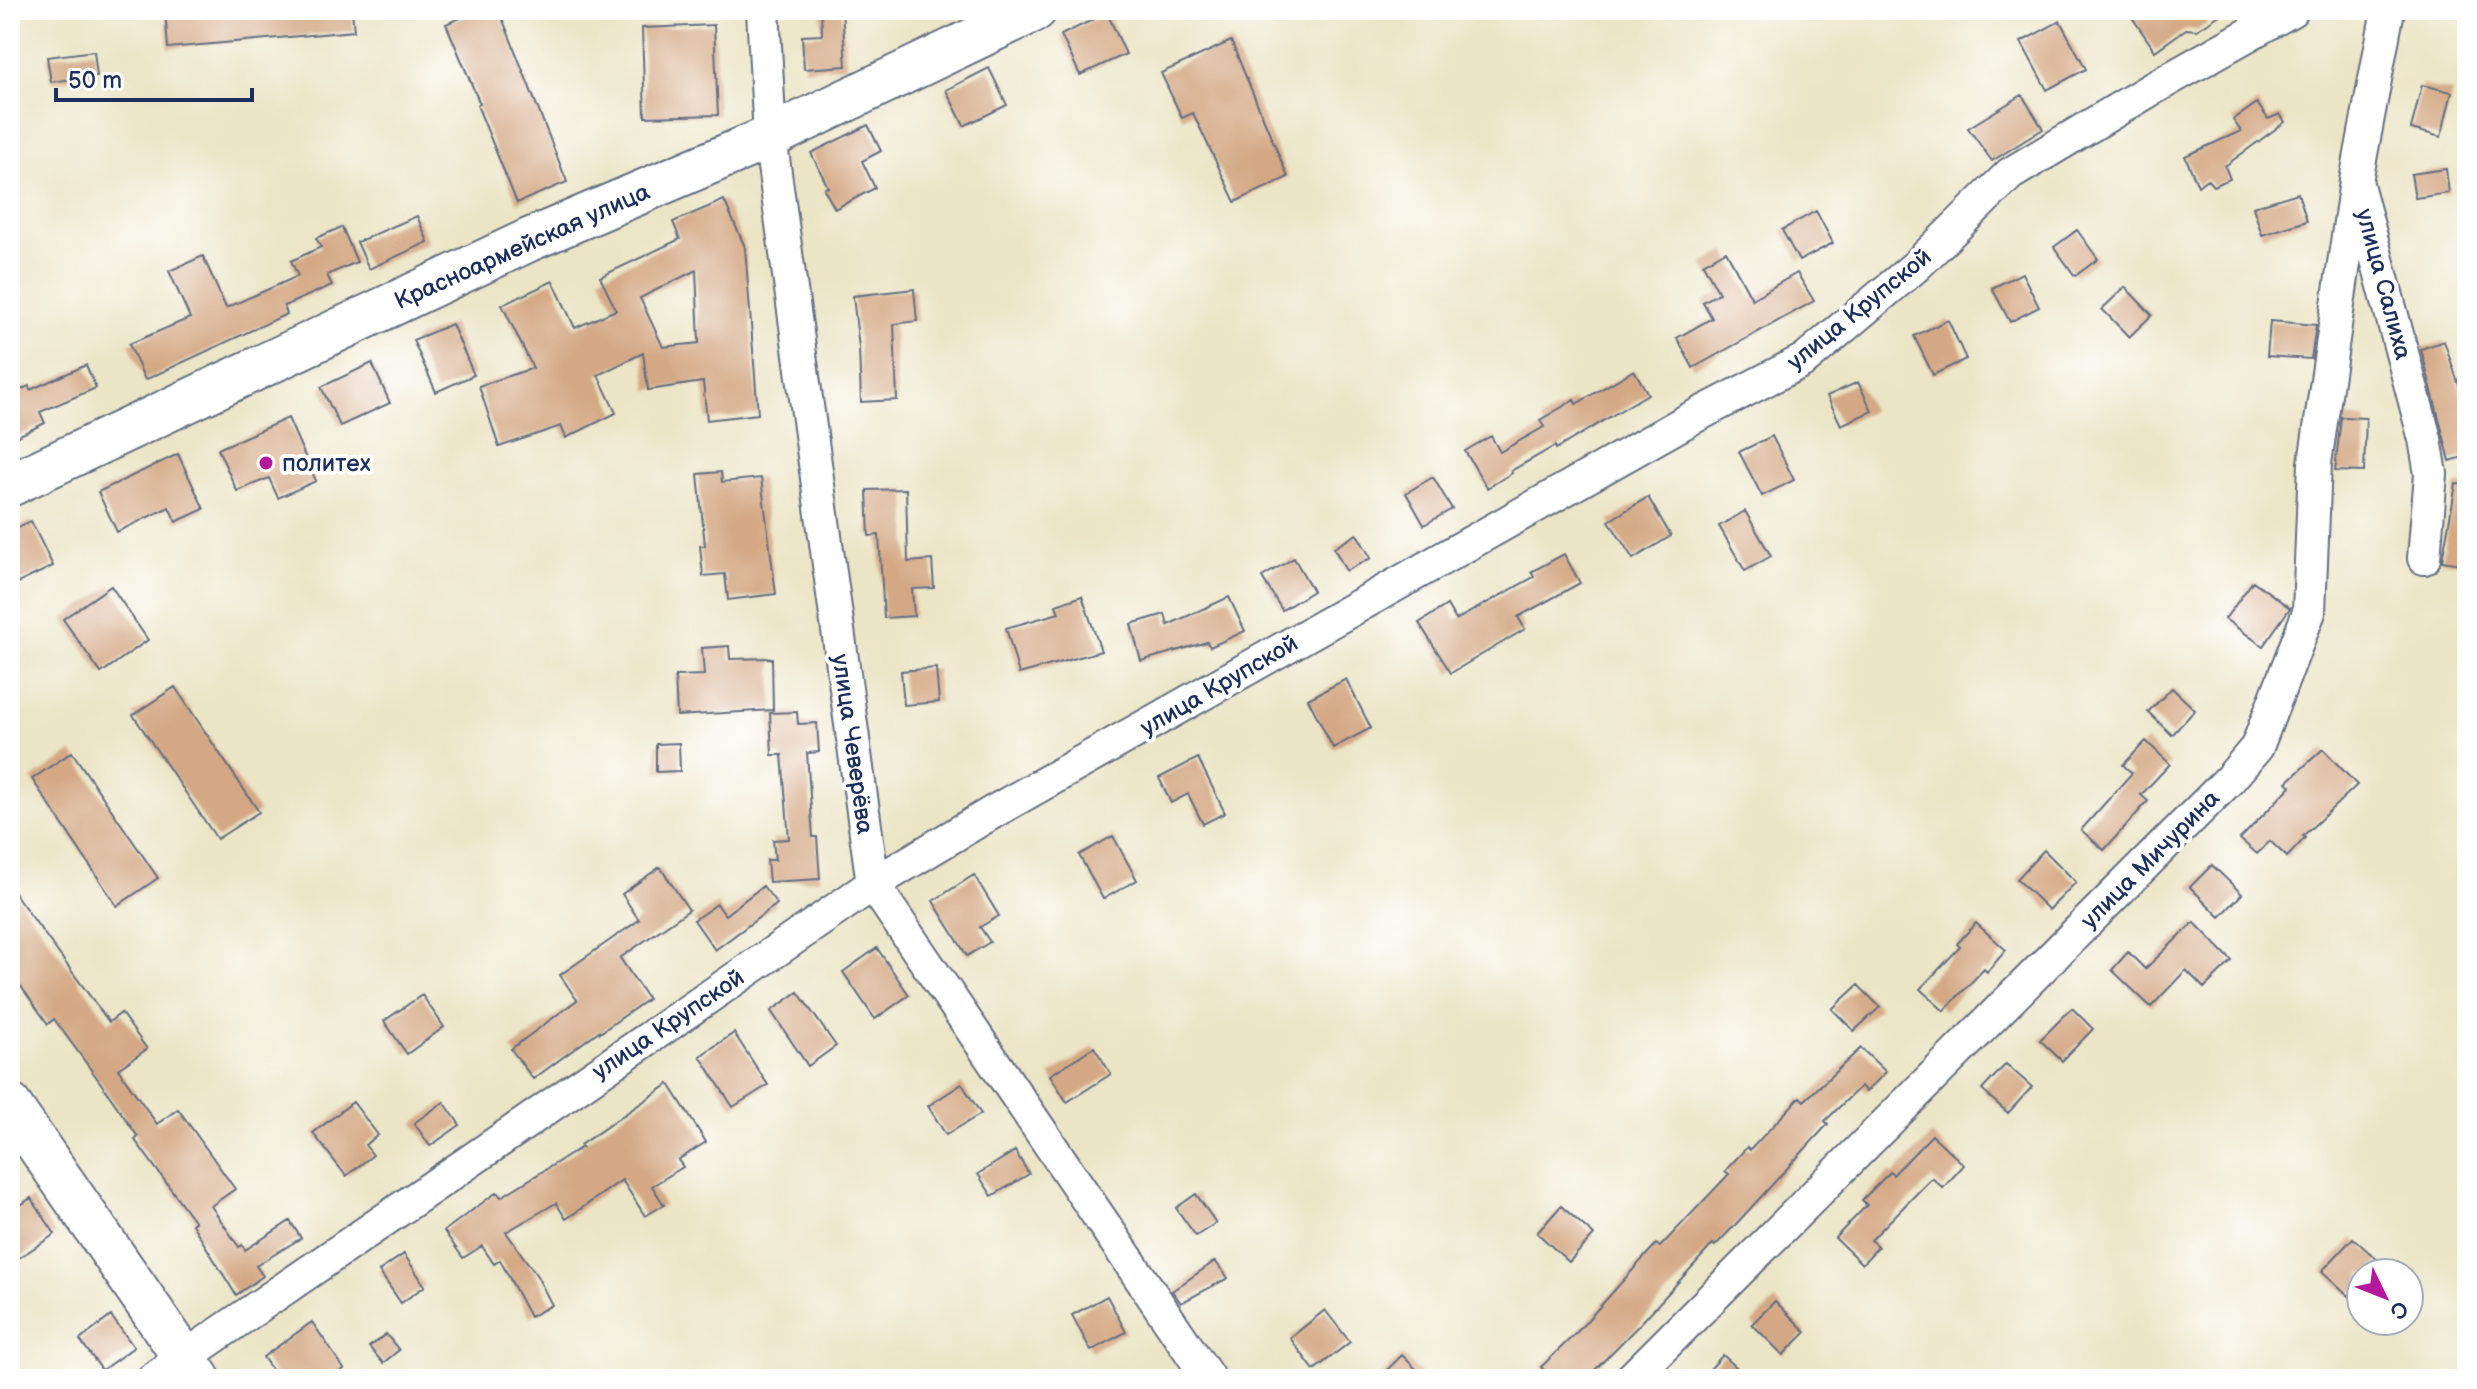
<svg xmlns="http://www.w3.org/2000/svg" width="2477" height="1389" viewBox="0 0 2477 1389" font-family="'Balsamiq Sans',sans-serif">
	<rect width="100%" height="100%" fill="#fff"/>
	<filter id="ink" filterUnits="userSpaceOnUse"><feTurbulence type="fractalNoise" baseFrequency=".0125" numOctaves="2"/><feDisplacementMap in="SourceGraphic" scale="16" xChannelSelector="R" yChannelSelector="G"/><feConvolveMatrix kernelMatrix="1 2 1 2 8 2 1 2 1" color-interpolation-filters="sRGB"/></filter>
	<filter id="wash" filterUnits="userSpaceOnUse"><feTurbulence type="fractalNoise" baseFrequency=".006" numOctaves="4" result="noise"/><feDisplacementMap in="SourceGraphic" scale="32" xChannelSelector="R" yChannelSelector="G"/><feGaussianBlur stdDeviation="1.8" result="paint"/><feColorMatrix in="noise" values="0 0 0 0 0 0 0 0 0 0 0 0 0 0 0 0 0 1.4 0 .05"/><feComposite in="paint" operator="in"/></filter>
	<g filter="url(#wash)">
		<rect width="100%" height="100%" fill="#ebe4c5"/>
		<g id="blocks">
			<!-- building -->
			<path fill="#d4a884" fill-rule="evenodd" d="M 165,10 L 352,10 L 354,31 L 168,48 Z
				M 479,10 L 499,10 L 567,182 L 517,203 L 477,105 L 480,104 L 446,24 Z
				M 821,10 L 842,10 L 846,66 L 804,69 L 802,36 L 822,35 Z
				M 2127,10 L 2227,10 L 2197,30 L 2186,29 L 2155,51 Z
				M 1107,13 L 1126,54 L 1080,75 L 1061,35 Z
				M 2060,21 L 2086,69 L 2047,90 L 2021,42 Z
				M 714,25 L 718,115 L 645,117 L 642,28 Z
				M 1231,41 L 1288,177 L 1235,202 L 1193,113 L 1182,118 L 1161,73 Z
				M 94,51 L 97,76 L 51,82 L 47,57 Z
				M 989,68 L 1007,105 L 964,126 L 946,90 Z
				M 2422,85 L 2452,92 L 2441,137 L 2411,129 Z
				M 2022,95 L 2043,129 L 1992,161 L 1968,128 Z
				M 2257,103 L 2268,119 L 2280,114 L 2285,122 L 2225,166 L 2230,179 L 2213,186 L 2207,179 L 2198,186 L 2185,156 L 2241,131 L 2233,120 Z
				M 868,125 L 881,151 L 862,161 L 875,188 L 835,209 L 824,189 L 828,187 L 811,153 Z
				M 2446,169 L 2449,193 L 2415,198 L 2411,174 Z
				M 2298,193 L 2307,221 L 2262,235 L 2253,207 Z
				M 724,200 L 745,247 L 758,414 L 707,420 L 703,382 L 648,390 L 643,353 L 598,375 L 616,413 L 566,438 L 561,426 L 499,447 L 479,386 L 533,368 L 502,305 L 553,281 L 575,328 L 616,310 L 600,277 L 680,239 L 673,222 ZM 696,270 L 699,343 L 663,347 L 640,298 Z
				M 1816,211 L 1833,243 L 1799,261 L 1782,230 Z
				M 417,216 L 428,242 L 369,269 L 357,242 Z
				M 342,227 L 357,262 L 327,275 L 332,285 L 284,306 L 287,314 L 145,380 L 129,344 L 190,318 L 169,271 L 203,256 L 226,308 L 298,276 L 291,261 L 321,247 L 316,238 Z
				M 2077,230 L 2098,259 L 2075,276 L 2054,247 Z
				M 1726,251 L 1752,299 L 1797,273 L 1814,301 L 1693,368 L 1677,338 L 1712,318 L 1703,302 L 1719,293 L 1703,264 Z
				M 2022,273 L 2039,307 L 2010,322 L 1992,288 Z
				M 2125,287 L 2152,315 L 2129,337 L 2102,309 Z
				M 914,289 L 917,321 L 894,324 L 897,400 L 861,402 L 859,348 L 853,296 Z
				M 1948,320 L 1966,359 L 1933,375 L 1914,336 Z
				M 2270,321 L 2316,325 L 2311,359 L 2267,356 Z
				M 452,324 L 474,375 L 436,392 L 413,340 Z
				M 2444,341 L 2467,409 L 2467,456 L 2450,461 L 2421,349 Z
				M 372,363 L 390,403 L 340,426 L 321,387 Z
				M 86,365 L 96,388 L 40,412 L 45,423 L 16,437 L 10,424 L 10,394 L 29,386 L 30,390 Z
				M 1634,370 L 1648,394 L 1556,449 L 1555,446 L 1511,471 L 1512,473 L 1487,488 L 1465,451 L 1491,436 L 1500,452 L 1544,427 L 1540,420 L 1574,400 L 1576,404 Z
				M 1858,382 L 1872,411 L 1841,425 L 1827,396 Z
				M 2341,417 L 2366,418 L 2364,472 L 2335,471 Z
				M 288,418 L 316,481 L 278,498 L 269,478 L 237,491 L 218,449 Z
				M 1772,436 L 1794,480 L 1762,496 L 1739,452 Z
				M 178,454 L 204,509 L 176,522 L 169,507 L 117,532 L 98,492 Z
				M 721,472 L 722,482 L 761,478 L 776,594 L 728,600 L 725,574 L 703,576 L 700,546 L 705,546 L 698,474 Z
				M 1433,477 L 1452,509 L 1424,525 L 1406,493 Z
				M 2456,484 L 2467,485 L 2467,565 L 2442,561 Z
				M 906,489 L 908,562 L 932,560 L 934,588 L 912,589 L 914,616 L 884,618 L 879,535 L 869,536 L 867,490 Z
				M 1648,497 L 1671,536 L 1633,559 L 1609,521 Z
				M 1745,511 L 1771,556 L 1745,571 L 1719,526 Z
				M 31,521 L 53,566 L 10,587 L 10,531 Z
				M 1357,534 L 1371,558 L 1346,571 L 1334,548 Z
				M 1564,554 L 1580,583 L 1518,617 L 1525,629 L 1451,673 L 1419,623 L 1447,605 L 1456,620 L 1534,577 L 1531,572 Z
				M 1294,558 L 1313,591 L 1282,610 L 1262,577 Z
				M 2253,581 L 2290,608 L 2263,646 L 2225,619 Z
				M 111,586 L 148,640 L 101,673 L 63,619 Z
				M 1082,596 L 1101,651 L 1019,674 L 1006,628 L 1059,613 L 1056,605 Z
				M 1229,597 L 1245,631 L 1210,647 L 1207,642 L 1141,661 L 1131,624 L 1165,614 L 1168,625 Z
				M 729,646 L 730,659 L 772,658 L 773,710 L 677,716 L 675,676 L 704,675 L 702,648 Z
				M 936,668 L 939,702 L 904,705 L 901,671 Z
				M 1346,679 L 1371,728 L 1333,748 L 1308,699 Z
				M 175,687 L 259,812 L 217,839 L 133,715 Z
				M 2172,688 L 2195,710 L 2172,735 L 2148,712 Z
				M 797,712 L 798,724 L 817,723 L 819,752 L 807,753 L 813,837 L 817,837 L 820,879 L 769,882 L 767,860 L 775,860 L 773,840 L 789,839 L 782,755 L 772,755 L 770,713 Z
				M 2146,741 L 2170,764 L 2141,795 L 2148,801 L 2104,850 L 2081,830 L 2132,773 L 2123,765 Z
				M 679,743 L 680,771 L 656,772 L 656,744 Z
				M 2323,749 L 2357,785 L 2303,836 L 2305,838 L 2287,857 L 2270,841 L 2257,854 L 2240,839 L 2291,786 L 2287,782 Z
				M 72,752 L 158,878 L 117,906 L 32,779 Z
				M 1198,758 L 1225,813 L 1203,824 L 1188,794 L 1171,803 L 1159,778 Z
				M 1113,836 L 1137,880 L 1103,899 L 1079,855 Z
				M 2044,850 L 2076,882 L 2049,910 L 2017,879 Z
				M 2212,865 L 2242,894 L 2220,917 L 2190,887 Z
				M 660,867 L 689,910 L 620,958 L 648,999 L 600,1033 L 599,1031 L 533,1079 L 511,1049 L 577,1000 L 560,975 L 639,920 L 622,894 Z
				M 974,875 L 999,916 L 980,927 L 990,942 L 967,956 L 933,901 Z
				M 763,886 L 777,904 L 715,950 L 694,920 L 717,904 L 725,915 Z
				M 10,887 L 109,1022 L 121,1013 L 147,1049 L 118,1069 L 157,1124 L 178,1109 L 235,1189 L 211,1206 L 239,1247 L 242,1245 L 245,1250 L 290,1221 L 301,1238 L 256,1266 L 263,1276 L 236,1295 L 192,1224 L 195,1222 L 135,1140 L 138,1137 L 100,1082 L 54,1019 L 48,1024 L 10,971 Z
				M 2194,922 L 2232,961 L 2204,988 L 2186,970 L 2151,1007 L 2112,970 L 2128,952 L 2145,969 Z
				M 1976,923 L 2006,950 L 1987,972 L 1984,969 L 1944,1011 L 1920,989 L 1960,947 L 1957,944 Z
				M 877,948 L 909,995 L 875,1019 L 843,972 Z
				M 1858,985 L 1880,1007 L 1854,1031 L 1832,1009 Z
				M 798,992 L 836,1046 L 808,1066 L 771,1011 Z
				M 422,995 L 444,1027 L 407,1054 L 384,1021 Z
				M 2072,1008 L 2093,1029 L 2062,1061 L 2040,1040 Z
				M 734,1033 L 768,1085 L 733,1107 L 700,1056 Z
				M 1094,1047 L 1111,1074 L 1067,1102 L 1050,1075 Z
				M 1861,1048 L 1886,1072 L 1866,1092 L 1861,1086 L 1825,1121 L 1828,1124 L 1737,1223 L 1715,1246 L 1713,1244 L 1640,1324 L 1586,1379 L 1553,1379 L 1541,1367 L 1577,1332 L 1656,1244 L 1660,1247 L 1729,1174 L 1725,1171 L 1747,1147 L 1750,1150 L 1800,1097 L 1804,1101 Z
				M 2006,1064 L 2032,1087 L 2008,1113 L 1982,1090 Z
				M 669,1084 L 706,1142 L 678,1160 L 683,1167 L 652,1186 L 664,1205 L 645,1216 L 622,1180 L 566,1219 L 556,1203 L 506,1232 L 537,1276 L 552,1305 L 530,1317 L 500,1260 L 494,1264 L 482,1246 L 463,1258 L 444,1231 L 497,1192 L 501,1197 L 582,1147 L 580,1145 Z
				M 962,1084 L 981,1114 L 946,1135 L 928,1106 Z
				M 353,1102 L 378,1135 L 365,1145 L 373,1155 L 346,1176 L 313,1133 Z
				M 444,1102 L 460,1125 L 430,1146 L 414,1123 Z
				M 1932,1135 L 1964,1165 L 1943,1188 L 1932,1178 L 1871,1240 L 1878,1247 L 1862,1264 L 1835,1238 L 1867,1205 L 1862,1200 L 1890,1172 L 1893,1175 Z
				M 1015,1151 L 1029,1174 L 992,1196 L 978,1174 Z
				M 1196,1194 L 1216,1223 L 1196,1236 L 1176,1208 Z
				M 31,1198 L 55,1234 L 10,1264 L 10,1212 Z
				M 1561,1206 L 1594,1235 L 1569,1262 L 1537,1233 Z
				M 2353,1238 L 2380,1262 L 2370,1273 L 2361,1273 L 2361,1283 L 2349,1296 L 2322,1271 Z
				M 404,1254 L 425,1286 L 401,1303 L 379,1271 Z
				M 1215,1261 L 1228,1278 L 1181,1303 L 1172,1291 Z
				M 1107,1296 L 1126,1332 L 1091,1351 L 1072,1315 Z
				M 1775,1301 L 1806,1332 L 1783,1355 L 1752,1324 Z
				M 1325,1310 L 1350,1342 L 1314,1370 L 1290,1338 Z
				M 111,1316 L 134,1347 L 102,1370 L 80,1340 Z
				M 312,1322 L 344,1369 L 329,1379 L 278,1379 L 263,1357 Z
				M 386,1334 L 399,1350 L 383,1363 L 369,1347 Z
				M 1402,1355 L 1426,1379 L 1378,1379 Z
				M 1723,1355 L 1749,1379 L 1701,1379 Z"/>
		</g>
	</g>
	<g filter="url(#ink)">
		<use href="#blocks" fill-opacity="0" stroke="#646e82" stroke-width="2"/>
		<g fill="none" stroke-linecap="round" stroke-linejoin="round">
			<!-- minor casing -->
			<g stroke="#646e82" stroke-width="36">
				<path id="minor" d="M 763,10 L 770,137 L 873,884 L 1209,1379
					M 2388,10 L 2356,181 L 2425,439 L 2431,474 L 2424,558
					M 153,1379 L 873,884 L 993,812 L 1690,419 L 1804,360 L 1916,266 L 2010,174 L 2150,90 L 2292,10
					M 1631,1379 L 2230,779 L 2257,747 L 2309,612 L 2315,463 L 2356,181"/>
			</g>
			<!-- major casing -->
			<g stroke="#646e82" stroke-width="46">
				<path id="major" d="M 10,485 L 529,240 L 770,137 L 1035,10
					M 10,1105 L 199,1379"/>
			</g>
			<!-- minor -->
			<use href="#minor" stroke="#fff" stroke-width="32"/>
			<!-- major -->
			<use href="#major" stroke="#fff" stroke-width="42"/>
		</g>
	</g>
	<!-- markers -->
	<circle fill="#b5179e" stroke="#fff" stroke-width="3" cx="266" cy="463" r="8"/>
	<g text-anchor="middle" stroke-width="8" stroke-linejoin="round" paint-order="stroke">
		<!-- street labels -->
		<g font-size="24" fill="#1b2f5e" stroke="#fff">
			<text transform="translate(522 246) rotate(-24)" y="8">Красноармейская улица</text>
			<text transform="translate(2384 284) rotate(75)" y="8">улица Салиха</text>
			<text transform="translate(1859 309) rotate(-39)" y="8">улица Крупской</text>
			<text transform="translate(1219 685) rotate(-30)" y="8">улица Крупской</text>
			<text transform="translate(853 744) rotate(82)" y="8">улица Чеверёва</text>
			<text transform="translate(2150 859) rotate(-45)" y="8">улица Мичурина</text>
			<text transform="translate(668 1024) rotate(-34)" y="8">улица Крупской</text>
		</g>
		<!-- poi labels -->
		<g font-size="24" fill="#1b2f5e" stroke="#fff" text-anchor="start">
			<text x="282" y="471">политех</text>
		</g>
	</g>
	<!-- margin -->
	<rect width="2477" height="1389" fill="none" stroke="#fff" stroke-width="40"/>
	<!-- north arrow -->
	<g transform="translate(2385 1297) rotate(133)"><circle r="38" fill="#ffffff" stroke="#a4acbf" stroke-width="2"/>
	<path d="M0-6L14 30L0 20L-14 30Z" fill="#b5179e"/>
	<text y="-12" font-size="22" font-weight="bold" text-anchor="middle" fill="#1b2f5e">С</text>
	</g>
	<!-- scale -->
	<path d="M56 88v12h196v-12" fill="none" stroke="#1b2f5e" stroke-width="4"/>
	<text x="68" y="88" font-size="24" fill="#1b2f5e" stroke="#ffffff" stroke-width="6" paint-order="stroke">50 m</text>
</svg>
